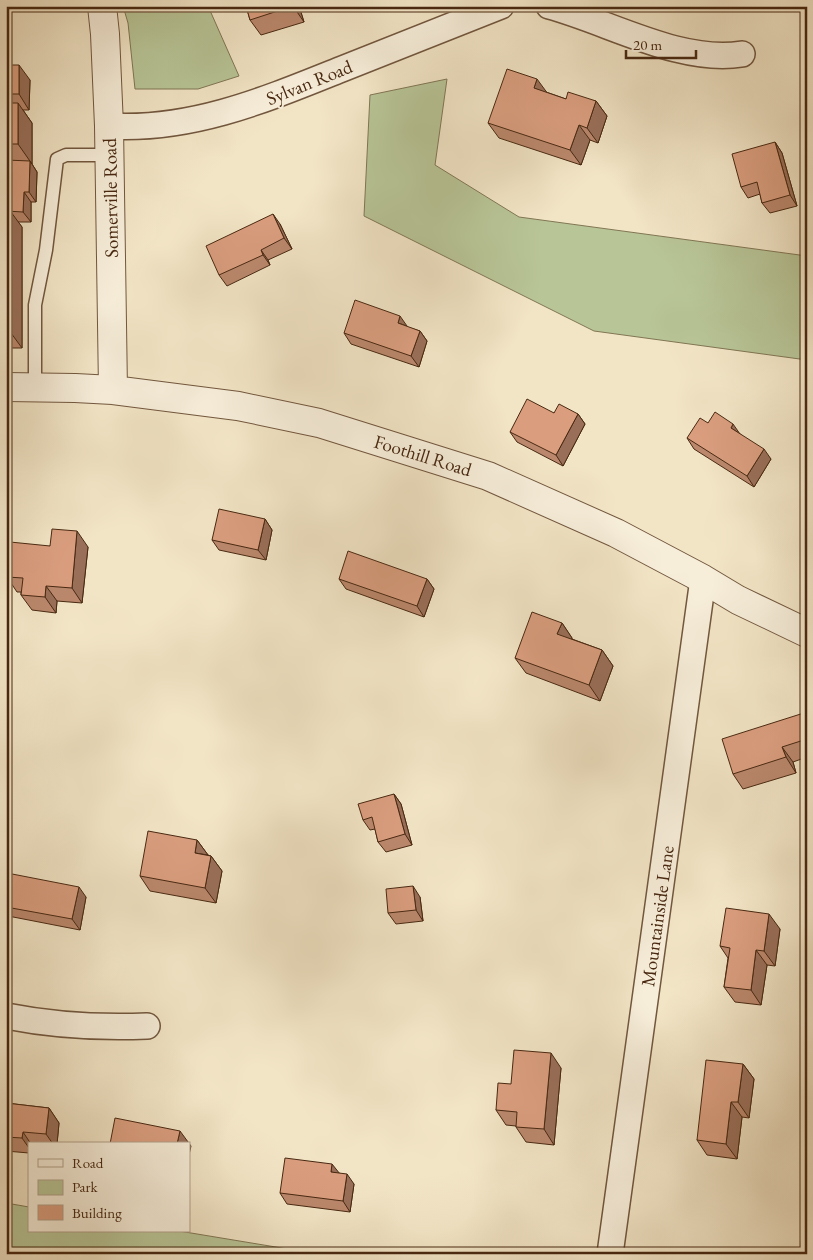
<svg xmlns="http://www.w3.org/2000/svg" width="813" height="1260" viewBox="0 0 813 1260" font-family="'EB Garamond',serif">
	<rect width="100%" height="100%" fill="#f2e5c6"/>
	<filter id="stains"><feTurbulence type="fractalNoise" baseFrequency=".004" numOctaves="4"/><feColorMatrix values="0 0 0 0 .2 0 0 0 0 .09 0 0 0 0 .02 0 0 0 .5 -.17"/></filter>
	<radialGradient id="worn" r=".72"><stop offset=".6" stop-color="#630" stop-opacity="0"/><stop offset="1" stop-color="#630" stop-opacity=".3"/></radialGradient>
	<!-- green -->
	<path fill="#b8c597" stroke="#807654" d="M 123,6 L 208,6 L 239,76 L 198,89 L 135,89 L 128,23 Z
		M 447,79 L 435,165 L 519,217 L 807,256 L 807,360 L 594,331 L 364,216 L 370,95 Z
		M 807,1169 L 807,1254 L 800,1254 L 801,1247 Z
		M 6,1203 L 29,1207 L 29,1231 L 179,1231 L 318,1254 L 6,1254 Z"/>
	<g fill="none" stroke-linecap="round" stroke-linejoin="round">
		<!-- service casing -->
		<g stroke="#72573e" stroke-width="15">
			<path id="service" d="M 35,387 L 35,305 L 46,250 L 57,159 L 66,155 L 110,155"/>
		</g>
		<!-- minor casing -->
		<g stroke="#72573e" stroke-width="28">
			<path id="minor" d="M 549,6 C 609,22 680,64 742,54
				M 109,126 C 192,131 267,99 342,69 C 395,48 448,27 501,6
				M 6,1016 C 52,1025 100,1028 147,1026
				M 610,1254 L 703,579"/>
		</g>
		<!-- tertiary casing -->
		<g stroke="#72573e" stroke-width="30">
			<path id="tertiary" d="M 102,6 L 105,34 L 109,126 L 113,390
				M 6,387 L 75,388 L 113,390 L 238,406 L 319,423 L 488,476 L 616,533 L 703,579 L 738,600 L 807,633"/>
		</g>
		<!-- service -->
		<use href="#service" stroke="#f7eeda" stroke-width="12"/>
		<!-- minor -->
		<use href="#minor" stroke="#f7eeda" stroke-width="25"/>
		<!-- tertiary -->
		<use href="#tertiary" stroke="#f7eeda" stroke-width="28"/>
	</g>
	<!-- wall -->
	<path fill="#bb886d" stroke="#482811" d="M 246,6 L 299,6 L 304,22 L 261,35 L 250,20 Z
		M 6,65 L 30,80 L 29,110 L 23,110 L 32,123 L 32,164 L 37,172 L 36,202 L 31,202 L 31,222 L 18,222 L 22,227 L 22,348 L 6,348 Z
		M 546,92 L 566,99 L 596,101 L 607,116 L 598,143 L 590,140 L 581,165 L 499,138 L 488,123 Z
		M 775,142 L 782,153 L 797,206 L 770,213 L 762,203 L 760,194 L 748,198 L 741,187 Z
		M 280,224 L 292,249 L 268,260 L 270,265 L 227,286 L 219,275 Z
		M 407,327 L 420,331 L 427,341 L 419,367 L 351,344 L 344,333 Z
		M 554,413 L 578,414 L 585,424 L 563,466 L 517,442 L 510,432 Z
		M 708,423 L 740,434 L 771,459 L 754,487 L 694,449 L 687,438 Z
		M 265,519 L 272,530 L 266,560 L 219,550 L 212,540 Z
		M 50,546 L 88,547 L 82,603 L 57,601 L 56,613 L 32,610 L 21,595 L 21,592 L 17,592 L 7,577 Z
		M 339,579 L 427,579 L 434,589 L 424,617 L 346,589 Z
		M 562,623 L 572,638 L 572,639 L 602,650 L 613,666 L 600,701 L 526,673 L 515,658 Z
		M 807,712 L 807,757 L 793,762 L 796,773 L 743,789 L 733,774 Z
		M 394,794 L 401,804 L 412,845 L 386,852 L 378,842 L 375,829 L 370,830 L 363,820 Z
		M 197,840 L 208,855 L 211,856 L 222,871 L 216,903 L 150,891 L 140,876 Z
		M 6,878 L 86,897 L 80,930 L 8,916 L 6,914 Z
		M 420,897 L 423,921 L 396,924 L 388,913 Z
		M 780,929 L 775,966 L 767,965 L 761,1005 L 735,1002 L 724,987 L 728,958 L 720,946 Z
		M 743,1064 L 754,1079 L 749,1118 L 742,1117 L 737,1159 L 707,1155 L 697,1140 Z
		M 561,1068 L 554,1145 L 526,1142 L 516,1127 L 516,1126 L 506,1125 L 496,1110 L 511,1084 Z
		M 6,1103 L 49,1108 L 59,1123 L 57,1144 L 29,1144 L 29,1153 L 6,1151 Z
		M 339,1173 L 354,1184 L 350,1212 L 287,1204 L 280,1193 Z"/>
	<!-- shaded-wall -->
	<path fill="#996f59" stroke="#482811" d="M 293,6 L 299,6 L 304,22 Z
		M 19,65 L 30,80 L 29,110 L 19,94 Z
		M 537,79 L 548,94 L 534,88 Z
		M 596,101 L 607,116 L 598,143 L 587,128 Z
		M 18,103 L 32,123 L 32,164 L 18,144 Z
		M 579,125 L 590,140 L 581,165 L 570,150 Z
		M 775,142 L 782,153 L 797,206 L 790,195 Z
		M 30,161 L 37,172 L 36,202 L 29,192 Z
		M 24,192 L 31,202 L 31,222 L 23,212 Z
		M 11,212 L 22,227 L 22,348 L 11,333 Z
		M 273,214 L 280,224 L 292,249 L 284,238 Z
		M 261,250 L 268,260 L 270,265 L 263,255 Z
		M 400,316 L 407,326 L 398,323 Z
		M 420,331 L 427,341 L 419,367 L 411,356 Z
		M 578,414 L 585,424 L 563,466 L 556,455 Z
		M 733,424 L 740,434 L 731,428 Z
		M 764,449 L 771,459 L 754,487 L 747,476 Z
		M 265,519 L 272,530 L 266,560 L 258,550 Z
		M 77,531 L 88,547 L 82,603 L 72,588 Z
		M 427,579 L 434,589 L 424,617 L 417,606 Z
		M 46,586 L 57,601 L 56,613 L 45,597 Z
		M 562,623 L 572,638 L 568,649 L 557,634 Z
		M 602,650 L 613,666 L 600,701 L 589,685 Z
		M 782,747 L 793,762 L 796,773 L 786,757 Z
		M 394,794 L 401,804 L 412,845 L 405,834 Z
		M 197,840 L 208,855 L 195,853 Z
		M 211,856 L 222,871 L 216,903 L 205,888 Z
		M 413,886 L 420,897 L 423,921 L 416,910 Z
		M 79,887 L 86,897 L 80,930 L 72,919 Z
		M 769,914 L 780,929 L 775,966 L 764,951 Z
		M 756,950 L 767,965 L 761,1005 L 751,990 Z
		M 551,1053 L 561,1068 L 554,1145 L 544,1129 Z
		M 743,1064 L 754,1079 L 749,1118 L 738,1102 Z
		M 731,1102 L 742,1117 L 737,1159 L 726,1144 Z
		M 49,1108 L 59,1123 L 57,1144 L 53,1144 L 46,1134 Z
		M 180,1131 L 191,1146 L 189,1155 L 189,1144 L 177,1144 Z
		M 23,1132 L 31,1144 L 29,1144 L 29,1148 L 22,1138 Z
		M 332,1164 L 340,1174 L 331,1172 Z
		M 347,1174 L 354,1184 L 350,1212 L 343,1201 Z"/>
	<!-- building -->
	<path fill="#da9e7f" stroke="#482811" d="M 246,6 L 293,6 L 250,20 Z
		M 6,65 L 19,65 L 19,94 L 6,94 Z
		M 507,69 L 537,79 L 534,88 L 566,99 L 568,92 L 596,101 L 587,128 L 579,125 L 570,150 L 488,123 Z
		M 6,103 L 18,103 L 18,144 L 6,144 Z
		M 775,142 L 790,195 L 762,203 L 757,182 L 741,187 L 732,154 Z
		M 6,160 L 30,161 L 29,192 L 24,192 L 23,212 L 6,211 Z
		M 6,212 L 11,212 L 11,333 L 6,333 Z
		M 273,214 L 284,238 L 261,250 L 263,255 L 219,275 L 206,246 Z
		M 355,300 L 400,316 L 398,323 L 420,331 L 411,356 L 344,333 Z
		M 527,399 L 554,413 L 559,404 L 578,414 L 556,455 L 510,432 Z
		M 715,412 L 733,424 L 731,428 L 764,449 L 747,476 L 687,438 L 700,418 L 708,423 Z
		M 219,509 L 265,519 L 258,550 L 212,540 Z
		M 52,529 L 77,531 L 72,588 L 46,586 L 45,597 L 21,595 L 23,578 L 7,577 L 10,542 L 50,546 Z
		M 348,551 L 427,579 L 417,606 L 339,579 Z
		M 532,612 L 562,623 L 557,634 L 602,650 L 589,685 L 515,658 Z
		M 807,712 L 807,739 L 782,747 L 786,757 L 733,774 L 722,739 Z
		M 394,794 L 405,834 L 378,842 L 372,817 L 363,820 L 358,804 Z
		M 148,831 L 197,840 L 195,853 L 211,856 L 205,888 L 140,876 Z
		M 7,873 L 79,887 L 72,919 L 6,907 L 6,878 Z
		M 413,886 L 416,910 L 388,913 L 386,889 Z
		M 726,908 L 769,914 L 764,951 L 756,950 L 751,990 L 724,987 L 730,948 L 720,946 Z
		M 514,1050 L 551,1053 L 544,1129 L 516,1127 L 517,1112 L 496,1110 L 498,1083 L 511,1084 Z
		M 706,1060 L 743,1064 L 738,1102 L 731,1102 L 726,1144 L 697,1140 Z
		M 6,1103 L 49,1108 L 46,1134 L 23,1132 L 22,1138 L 6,1137 Z
		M 115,1118 L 180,1131 L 177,1144 L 110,1144 Z
		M 285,1158 L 332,1164 L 331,1172 L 347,1174 L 343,1201 L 280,1193 Z"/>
	<g text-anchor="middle" stroke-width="4" stroke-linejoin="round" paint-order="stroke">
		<!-- street labels -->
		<g font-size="19" fill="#482811" stroke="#f7eeda">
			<text transform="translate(309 82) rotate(-22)" y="7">Sylvan Road</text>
			<text transform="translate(110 198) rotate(-91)" y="7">Somerville Road</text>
			<text transform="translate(423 455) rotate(17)" y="7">Foothill Road</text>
			<text transform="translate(657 916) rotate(-82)" y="7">Mountainside Lane</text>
		</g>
	</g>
	<!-- margin -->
	<rect width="813" height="1260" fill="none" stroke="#f2e5c6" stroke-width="25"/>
	<rect x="8" y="8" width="798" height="1245" fill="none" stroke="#482811" stroke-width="2.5"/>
	<rect x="12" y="12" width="788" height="1235" fill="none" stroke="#482811"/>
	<!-- legend -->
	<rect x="28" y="1142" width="162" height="90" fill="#f7eeda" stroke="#b19f8a"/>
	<rect x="38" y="1159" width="25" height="8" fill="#f7eeda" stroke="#b19f8a"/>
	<text x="72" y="1168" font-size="15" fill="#482811">Road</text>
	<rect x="38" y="1180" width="25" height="15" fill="#b8c597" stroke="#b19f8a"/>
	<text x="72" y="1192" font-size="15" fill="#482811">Park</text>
	<rect x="38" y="1205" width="25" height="15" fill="#da9e7f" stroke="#b19f8a"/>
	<text x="72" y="1218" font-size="15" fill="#482811">Building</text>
	<!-- scale -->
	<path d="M626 50v8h70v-8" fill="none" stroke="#482811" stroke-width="2.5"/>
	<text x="633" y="50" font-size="15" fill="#482811" stroke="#f7eeda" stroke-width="4" paint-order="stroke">20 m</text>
	<rect width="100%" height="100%" filter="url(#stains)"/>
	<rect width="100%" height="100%" fill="url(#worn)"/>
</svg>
